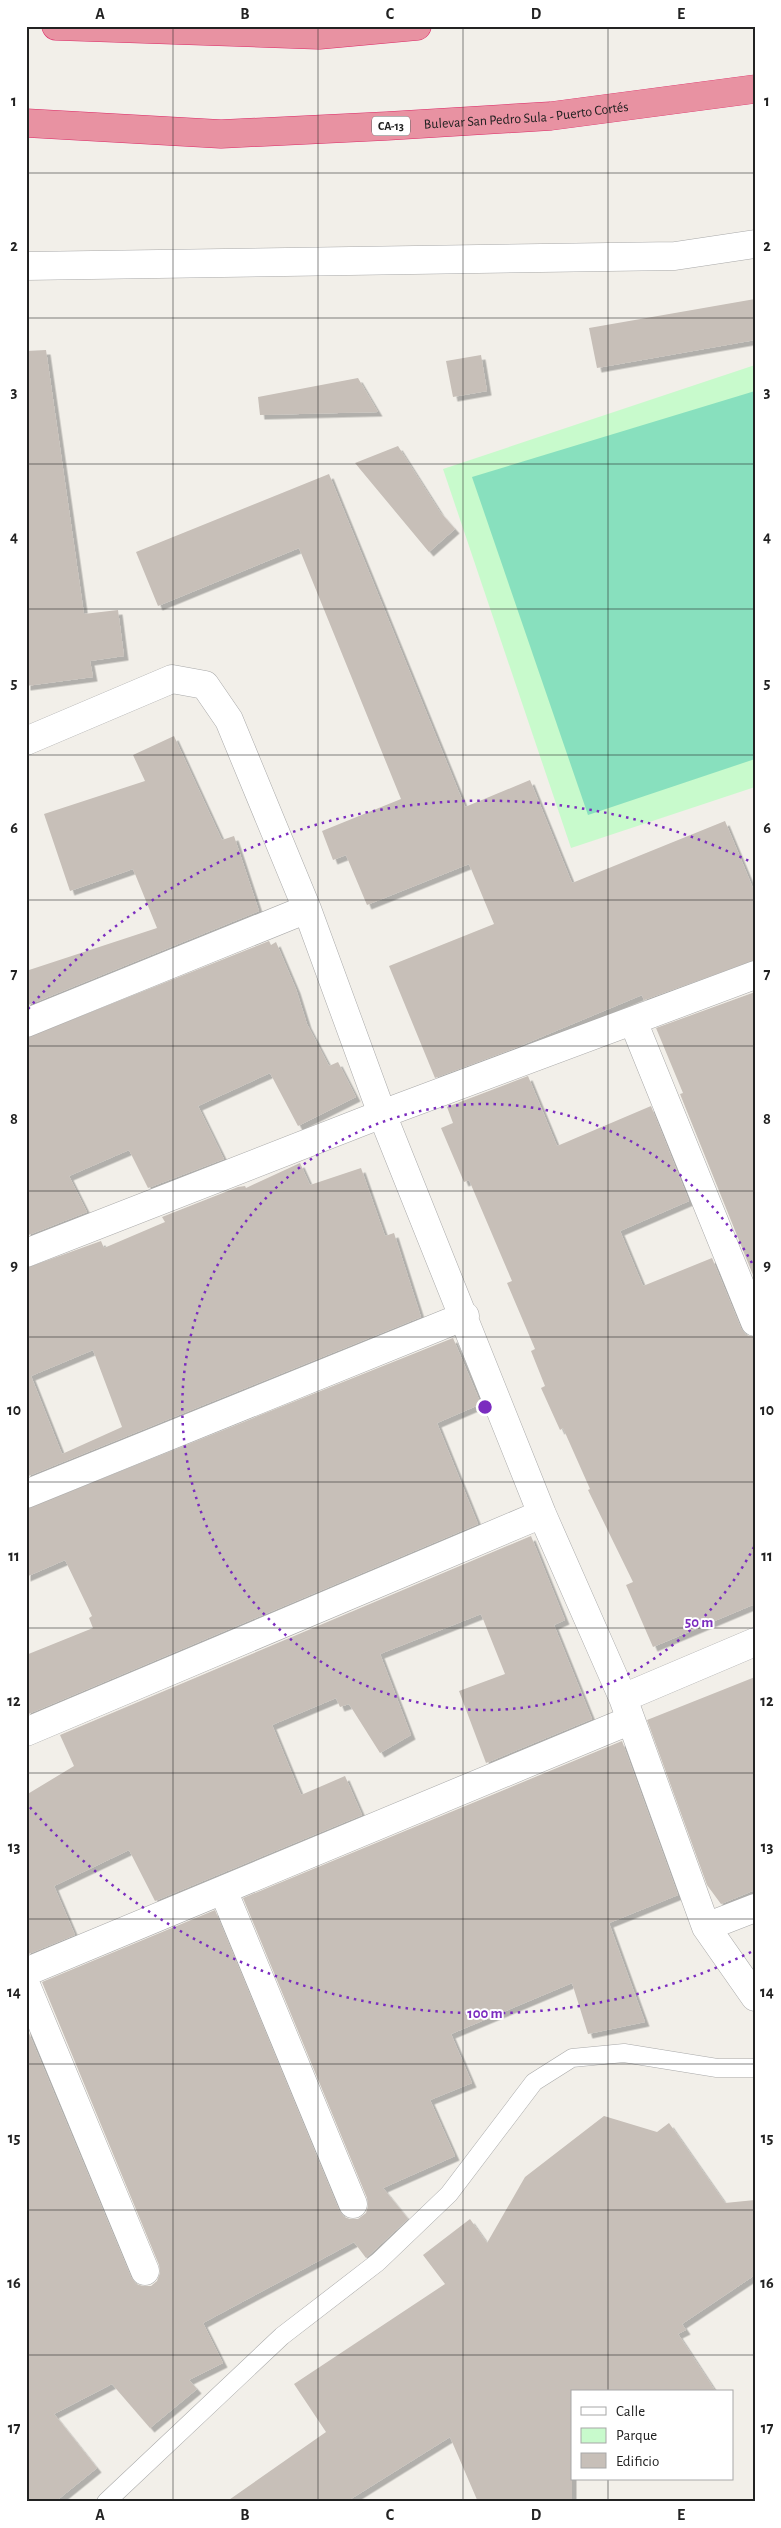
<svg xmlns="http://www.w3.org/2000/svg" width="781" height="2528" viewBox="0 0 781 2528" font-family="'Alegreya Sans',sans-serif">
	<defs>
		<filter id="shadow"><feDropShadow dx="4.5" dy="4.5" stdDeviation="0" flood-color="#0004"/></filter>
	</defs>
	<rect width="100%" height="100%" fill="#f2efe9"/>
	<!-- park -->
	<path fill="#c8facc" d="M 755,365 L 755,787 L 571,848 L 443,469 Z"/>
	<!-- pitch -->
	<path fill="#88e0be" d="M 755,391 L 755,759 L 588,815 L 472,477 Z"/>
	<!-- building -->
	<path fill="#c7bfb8" fill-rule="evenodd" filter="url(#shadow)" d="M 755,299 L 755,340 L 597,368 L 589,328 Z
		M 46,350 L 84,614 L 118,610 L 124,656 L 90,661 L 93,677 L 26,686 L 26,351 Z
		M 481,355 L 487,391 L 453,397 L 446,361 Z
		M 358,378 L 378,412 L 260,415 L 258,397 Z
		M 398,446 L 440,512 L 455,529 L 429,552 L 355,463 Z
		M 329,474 L 465,807 L 530,780 L 572,883 L 725,821 L 755,893 L 755,960 L 644,1000 L 642,995 L 515,1048 L 435,1078 L 389,966 L 494,924 L 469,864 L 367,905 L 346,855 L 333,860 L 322,831 L 401,799 L 299,548 L 158,606 L 136,552 Z
		M 174,736 L 222,840 L 234,836 L 259,911 L 26,1006 L 26,971 L 157,928 L 133,869 L 70,891 L 44,814 L 145,781 L 133,755 Z
		M 269,941 L 271,945 L 276,942 L 296,989 L 307,1024 L 329,1066 L 338,1062 L 356,1097 L 298,1126 L 270,1073 L 198,1106 L 224,1159 L 148,1188 L 129,1150 L 69,1176 L 87,1212 L 26,1236 L 26,1038 Z
		M 755,992 L 755,1280 L 680,1094 L 683,1093 L 656,1028 Z
		M 528,1076 L 557,1146 L 651,1106 L 689,1201 L 620,1231 L 643,1286 L 712,1258 L 741,1328 L 746,1335 L 755,1337 L 755,1604 L 653,1647 L 626,1585 L 633,1582 L 588,1490 L 590,1489 L 563,1428 L 560,1430 L 541,1388 L 545,1386 L 531,1351 L 535,1349 L 507,1283 L 512,1281 L 469,1180 L 464,1182 L 441,1128 L 453,1123 L 447,1107 Z
		M 300,1163 L 310,1185 L 361,1168 L 385,1236 L 394,1233 L 421,1317 L 26,1477 L 26,1268 L 101,1241 L 104,1248 L 165,1222 L 162,1217 L 238,1187 L 245,1186 L 246,1188 ZM 93,1350 L 122,1427 L 62,1454 L 31,1376 Z
		M 453,1338 L 481,1404 L 437,1423 L 478,1524 L 26,1715 L 26,1655 L 93,1628 L 89,1618 L 92,1616 L 65,1560 L 26,1577 L 26,1509 Z
		M 531,1536 L 565,1620 L 554,1625 L 592,1719 L 486,1763 L 459,1691 L 505,1674 L 481,1614 L 380,1654 L 411,1735 L 380,1753 L 349,1704 L 340,1707 L 336,1698 L 272,1725 L 301,1795 L 345,1776 L 362,1815 L 155,1901 L 129,1850 L 54,1886 L 75,1935 L 26,1955 L 26,1795 L 74,1766 L 60,1735 Z
		M 755,1677 L 755,1890 L 721,1904 L 707,1885 L 647,1720 Z
		M 622,1741 L 678,1895 L 609,1923 L 645,2022 L 588,2034 L 572,1983 L 451,2034 L 472,2083 L 430,2100 L 455,2156 L 383,2188 L 408,2219 L 366,2258 L 354,2242 L 203,2323 L 223,2363 L 189,2380 L 197,2389 L 150,2428 L 112,2384 L 54,2414 L 97,2468 L 55,2502 L 26,2502 L 26,2026 L 131,2277 L 136,2284 L 143,2286 L 151,2286 L 157,2281 L 160,2273 L 159,2265 L 42,1982 L 215,1910 L 339,2210 L 344,2217 L 350,2219 L 358,2219 L 366,2213 L 368,2206 L 367,2198 L 243,1898 Z
		M 604,2116 L 657,2132 L 669,2123 L 725,2203 L 755,2200 L 755,2275 L 682,2324 L 686,2330 L 678,2334 L 716,2392 L 572,2392 L 572,2502 L 478,2502 L 450,2437 L 346,2502 L 226,2502 L 326,2432 L 294,2384 L 445,2284 L 423,2255 L 470,2219 L 487,2243 L 525,2177 Z"/>
	<g fill="none" stroke-linecap="round" stroke-linejoin="round">
		<!-- lane casing -->
		<g stroke="#a9a9a9" stroke-width="19">
			<path id="lane" d="M 106,2502 L 282,2336 L 378,2262 L 449,2194 L 534,2082 L 572,2058 L 624,2053 L 717,2068 L 755,2068"/>
		</g>
		<!-- street casing -->
		<g stroke="#a9a9a9" stroke-width="29">
			<path id="street" d="M 26,266 L 675,256 L 755,244
				M 26,741 L 172,679 L 205,685 L 229,720 L 307,909 L 382,1114 L 542,1514 L 623,1698 L 706,1927 L 755,1997
				M 633,1021 L 755,1322
				M 26,1023 L 307,909
				M 26,1253 L 382,1114 L 755,975
				M 26,1494 L 465,1316
				M 623,1698 L 755,1642
				M 26,1732 L 542,1514
				M 223,1890 L 353,2204
				M 706,1927 L 755,1908
				M 26,1972 L 631,1720
				M 26,1985 L 145,2271"/>
		</g>
		<!-- highway casing -->
		<g stroke="#dc2a67" stroke-width="29">
			<g id="highway">
				<path d="M 56,26 L 319,35 L 417,26"/>
				<path id="s1" d="M 26,123 L 221,134 L 387,126 L 551,116 L 755,89"/>
			</g>
		</g>
		<!-- lane -->
		<use href="#lane" stroke="#fff" stroke-width="18"/>
		<!-- street -->
		<use href="#street" stroke="#fff" stroke-width="28"/>
		<!-- highway -->
		<use href="#highway" stroke="#e892a2" stroke-width="28"/>
	</g>
	<!-- grid -->
	<path fill="none" stroke="#222" stroke-width="1" stroke-opacity="0.55" d="M 173,26 L 173,2502M 318,26 L 318,2502M 463,26 L 463,2502M 608,26 L 608,2392M 26,173 L 755,173M 26,318 L 755,318M 26,464 L 755,464M 26,609 L 755,609M 26,755 L 755,755M 26,900 L 755,900M 26,1046 L 755,1046M 26,1191 L 755,1191M 26,1337 L 755,1337M 26,1482 L 755,1482M 26,1628 L 755,1628M 26,1773 L 755,1773M 26,1919 L 755,1919M 26,2064 L 755,2064M 26,2210 L 755,2210M 26,2355 L 755,2355M 608,2479 L 608,2502"/>
	<!-- distance rings -->
	<g fill="none" stroke="#7b2cbf" stroke-width="2.5" stroke-dasharray="2.5 5">
		<path d="M754 1547A303 303 0 1 1 754 1267"/>
		<path d="M751 1952A606 606 0 0 1 28 1805M28 1009A606 606 0 0 1 751 862"/>
	</g>
	<g text-anchor="middle" stroke-width="4" stroke-linejoin="round" paint-order="stroke">
		<!-- shield labels -->
		<rect fill="#fff" stroke="#646464" stroke-width="1" x="372" y="116.5" width="38" height="19" rx="4"/>
		<g font-size="12" font-weight="bold" fill="#222">
			<text x="391" y="130">CA-13</text>
		</g>
		<!-- street labels -->
		<g font-size="14" fill="#222" stroke="#fff">
			<text dy="5" stroke="none"><textPath href="#s1" startOffset="501">Bulevar San Pedro Sula - Puerto Cortés</textPath></text>
		</g>
	</g>
	<circle cx="485" cy="1407" r="8" fill="#7b2cbf" stroke="#fff" stroke-width="2.5"/>
	<g font-size="15" text-anchor="middle" font-weight="bold" fill="#7b2cbf" stroke="#fff" stroke-width="4" stroke-linejoin="round" paint-order="stroke">
		<text x="699" y="1627">50 m</text>
		<text x="485" y="2018">100 m</text>
	</g>
	<!-- border -->
	<rect width="781" height="2528" fill="none" stroke="#ffffff" stroke-width="55"/>
	<!-- legend -->
	<rect x="571" y="2390" width="162" height="90" fill="#ffffff" stroke="#a7a7a7"/>
	<rect x="581" y="2407" width="25" height="8" fill="#ffffff" stroke="#a7a7a7"/>
	<text x="616" y="2416" font-size="15" fill="#222222">Calle</text>
	<rect x="581" y="2428" width="25" height="15" fill="#c8facc" stroke="#a7a7a7"/>
	<text x="616" y="2440" font-size="15" fill="#222222">Parque</text>
	<rect x="581" y="2453" width="25" height="15" fill="#c7bfb8" stroke="#a7a7a7"/>
	<text x="616" y="2466" font-size="15" fill="#222222">Edificio</text>
	<rect x="28" y="28" width="726" height="2472" fill="none" stroke="#222" stroke-width="2"/>
	<g font-size="16" text-anchor="middle" font-weight="bold" fill="#222">
		<text x="100" y="19">A</text>
		<text x="245" y="19">B</text>
		<text x="390" y="19">C</text>
		<text x="536" y="19">D</text>
		<text x="681" y="19">E</text>
		<text x="14" y="106">1</text>
		<text x="767" y="106">1</text>
		<text x="14" y="251">2</text>
		<text x="767" y="251">2</text>
		<text x="14" y="397">3</text>
		<text x="767" y="397">3</text>
		<text x="14" y="542">4</text>
		<text x="767" y="542">4</text>
		<text x="14" y="688">5</text>
		<text x="767" y="688">5</text>
		<text x="14" y="833">6</text>
		<text x="767" y="833">6</text>
		<text x="14" y="979">7</text>
		<text x="767" y="979">7</text>
		<text x="14" y="1124">8</text>
		<text x="767" y="1124">8</text>
		<text x="14" y="1270">9</text>
		<text x="767" y="1270">9</text>
		<text x="14" y="1415">10</text>
		<text x="767" y="1415">10</text>
		<text x="14" y="1561">11</text>
		<text x="767" y="1561">11</text>
		<text x="14" y="1706">12</text>
		<text x="767" y="1706">12</text>
		<text x="14" y="1852">13</text>
		<text x="767" y="1852">13</text>
		<text x="14" y="1997">14</text>
		<text x="767" y="1997">14</text>
		<text x="14" y="2143">15</text>
		<text x="767" y="2143">15</text>
		<text x="14" y="2288">16</text>
		<text x="767" y="2288">16</text>
		<text x="14" y="2433">17</text>
		<text x="767" y="2433">17</text>
		<text x="100" y="2520">A</text>
		<text x="245" y="2520">B</text>
		<text x="390" y="2520">C</text>
		<text x="536" y="2520">D</text>
		<text x="681" y="2520">E</text>
	</g>
</svg>
